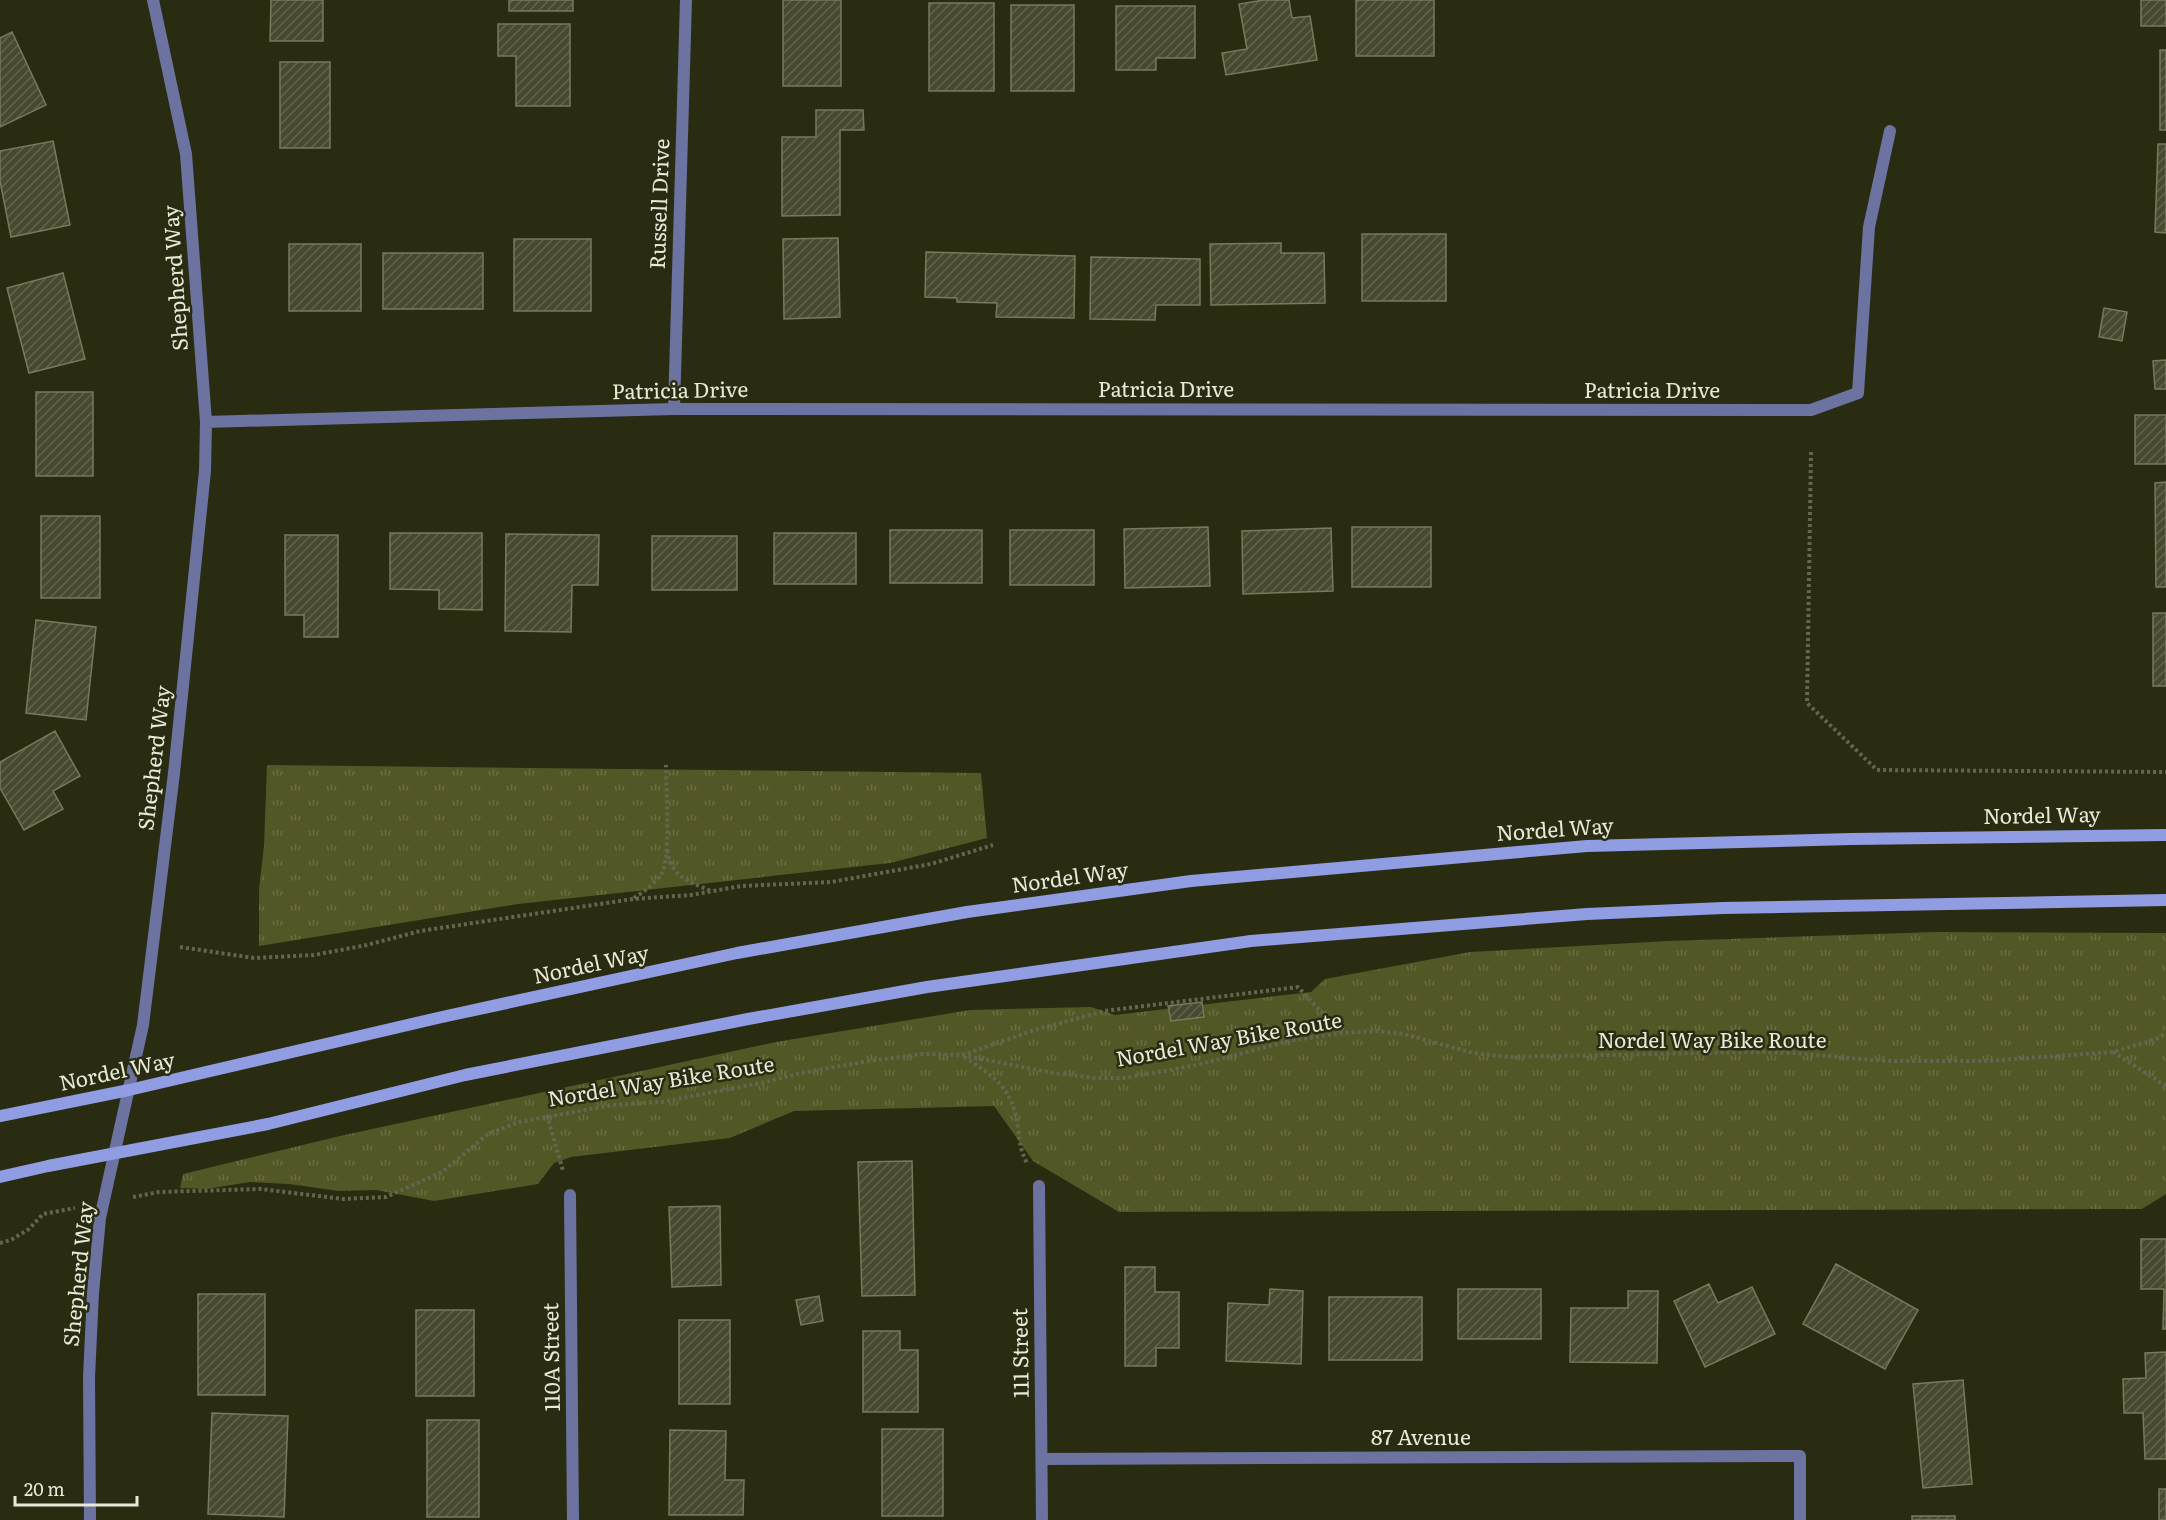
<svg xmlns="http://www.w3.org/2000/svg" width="2166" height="1520" viewBox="0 0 2166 1520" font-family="Literata,serif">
	<defs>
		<pattern id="grass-tufts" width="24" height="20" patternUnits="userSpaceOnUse" patternTransform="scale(1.5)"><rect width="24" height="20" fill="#535625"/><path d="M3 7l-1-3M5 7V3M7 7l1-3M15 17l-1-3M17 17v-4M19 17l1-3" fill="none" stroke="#6c6e44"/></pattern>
		<pattern id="building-hatch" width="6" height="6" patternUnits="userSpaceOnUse" patternTransform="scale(1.5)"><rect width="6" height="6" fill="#474a2e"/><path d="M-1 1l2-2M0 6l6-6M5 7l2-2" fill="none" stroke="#62644c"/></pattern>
	</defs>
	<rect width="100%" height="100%" fill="#2a2c11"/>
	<!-- grass -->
	<path fill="url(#grass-tufts)" d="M 267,765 L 981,773 L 987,838 L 890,863 L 518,904 L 259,946 L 259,889 L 264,846 Z
		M 1936,932 L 2166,933 L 2166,1194 L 2142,1209 L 1119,1212 L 1033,1161 L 994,1106 L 794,1111 L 730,1138 L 571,1157 L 554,1163 L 538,1184 L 434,1201 L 376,1190 L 339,1191 L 289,1184 L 250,1182 L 206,1189 L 180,1188 L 183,1174 L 340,1136 L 776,1042 L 970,1010 L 1091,1007 L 1115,1015 L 1311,992 L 1325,979 L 1470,952 L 1668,941 Z"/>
	<!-- building -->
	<path fill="url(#building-hatch)" stroke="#777a5d" stroke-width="1.5" d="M 271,0 L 323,0 L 323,41 L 270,41 Z
		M 509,0 L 573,0 L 573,11 L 509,11 Z
		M 783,0 L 841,0 L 841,86 L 783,86 Z
		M 1264,0 L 1289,0 L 1292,18 L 1310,16 L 1317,60 L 1226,75 L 1222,53 L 1247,49 L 1239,4 Z
		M 1356,0 L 1434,0 L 1434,56 L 1356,56 Z
		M 2141,0 L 2166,0 L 2166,26 L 2141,26 Z
		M 929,3 L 994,3 L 994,91 L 929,91 Z
		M 1011,5 L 1074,5 L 1074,91 L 1011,91 Z
		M 1116,6 L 1195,6 L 1195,58 L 1156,58 L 1156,70 L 1116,70 Z
		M 498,24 L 570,24 L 570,106 L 516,106 L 516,56 L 498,56 Z
		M 12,32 L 46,105 L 0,127 L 0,38 Z
		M 2160,50 L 2166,50 L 2166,130 L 2160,130 Z
		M 280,62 L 330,62 L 330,148 L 280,148 Z
		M 816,110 L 863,110 L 864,130 L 840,130 L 840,215 L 782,216 L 782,137 L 816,137 Z
		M 53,141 L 70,225 L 11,237 L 0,181 L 0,151 Z
		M 2158,144 L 2166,144 L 2166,233 L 2155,232 Z
		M 1362,234 L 1446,234 L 1446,301 L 1362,301 Z
		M 838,238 L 840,317 L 784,319 L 783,239 Z
		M 514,239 L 591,239 L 591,311 L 514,311 Z
		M 1281,243 L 1281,253 L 1324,253 L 1325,303 L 1211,305 L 1210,244 Z
		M 289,244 L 361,244 L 361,311 L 289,311 Z
		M 926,252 L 1075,256 L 1074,318 L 996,317 L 997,303 L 957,302 L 957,298 L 925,297 Z
		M 383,253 L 483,253 L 483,309 L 383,309 Z
		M 1091,257 L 1200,259 L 1200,305 L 1156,305 L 1155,320 L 1090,319 Z
		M 63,273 L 85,359 L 29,373 L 7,288 Z
		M 2104,308 L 2127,312 L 2122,341 L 2099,337 Z
		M 2166,360 L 2166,389 L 2155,389 L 2153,361 Z
		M 36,392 L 93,392 L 93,476 L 36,476 Z
		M 2135,415 L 2166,415 L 2166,464 L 2135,464 Z
		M 2166,482 L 2166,587 L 2156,587 L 2155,483 Z
		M 41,516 L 100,516 L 100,598 L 41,598 Z
		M 1208,527 L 1210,586 L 1125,588 L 1124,529 Z
		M 1352,527 L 1431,527 L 1431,587 L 1352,587 Z
		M 1331,528 L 1333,591 L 1243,594 L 1242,531 Z
		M 890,530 L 982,530 L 982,583 L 890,583 Z
		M 1010,530 L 1094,530 L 1094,585 L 1010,585 Z
		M 390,533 L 482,533 L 482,610 L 439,609 L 439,590 L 390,589 Z
		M 774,533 L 856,533 L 856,584 L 774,584 Z
		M 506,534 L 599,535 L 598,585 L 572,585 L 571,632 L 505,631 Z
		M 285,535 L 338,535 L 338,637 L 304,637 L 304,615 L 285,615 Z
		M 652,536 L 737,536 L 737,590 L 652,590 Z
		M 2153,613 L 2166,613 L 2166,686 L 2153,686 Z
		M 36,620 L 96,627 L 86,720 L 26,713 Z
		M 55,731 L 80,776 L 53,791 L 63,809 L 24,830 L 0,788 L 0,762 Z
		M 1202,1002 L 1204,1017 L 1171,1021 L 1168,1006 Z
		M 912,1161 L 915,1295 L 862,1296 L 858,1162 Z
		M 720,1206 L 721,1285 L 672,1287 L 669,1207 Z
		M 2141,1239 L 2166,1239 L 2166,1329 L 2163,1329 L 2164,1289 L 2141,1289 Z
		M 1836,1264 L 1918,1310 L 1885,1369 L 1803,1324 Z
		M 1125,1267 L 1155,1267 L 1155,1292 L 1179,1292 L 1179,1348 L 1156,1348 L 1156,1366 L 1125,1366 Z
		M 1709,1284 L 1718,1303 L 1752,1287 L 1775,1334 L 1705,1367 L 1674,1301 Z
		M 1270,1289 L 1303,1291 L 1301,1364 L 1226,1361 L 1228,1303 L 1269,1305 Z
		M 1458,1289 L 1541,1289 L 1541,1339 L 1458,1339 Z
		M 1628,1291 L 1658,1291 L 1657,1363 L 1570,1362 L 1571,1308 L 1628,1308 Z
		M 198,1294 L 265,1294 L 265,1395 L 198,1395 Z
		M 819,1296 L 823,1321 L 801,1325 L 796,1300 Z
		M 1329,1297 L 1422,1297 L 1422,1360 L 1329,1360 Z
		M 416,1310 L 474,1310 L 474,1396 L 416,1396 Z
		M 679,1320 L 730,1320 L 730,1404 L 679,1404 Z
		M 863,1331 L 900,1331 L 900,1350 L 918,1350 L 918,1412 L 863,1412 Z
		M 2166,1352 L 2166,1459 L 2145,1459 L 2143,1413 L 2124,1413 L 2123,1379 L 2146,1378 L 2145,1353 Z
		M 1963,1380 L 1972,1484 L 1923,1488 L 1913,1384 Z
		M 212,1413 L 288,1416 L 284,1517 L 208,1514 Z
		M 427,1420 L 479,1420 L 479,1517 L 427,1517 Z
		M 882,1429 L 943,1429 L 943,1516 L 882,1516 Z
		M 670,1430 L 726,1431 L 725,1480 L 744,1480 L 743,1515 L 669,1515 Z
		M 2159,1489 L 2166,1489 L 2166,1520 L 2159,1520 Z
		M 1912,1516 L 1955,1516 L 1955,1520 L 1912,1520 Z"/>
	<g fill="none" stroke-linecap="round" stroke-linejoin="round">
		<!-- path -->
		<path stroke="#64664e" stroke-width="4" stroke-dasharray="3 3" stroke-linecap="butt" d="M 1811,452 L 1807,703 L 1877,770 L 2166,772
			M 667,850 C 673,879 686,880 711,891
			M 634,898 C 643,892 656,883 662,873 C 671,857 666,786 666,765
			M 180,947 L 254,958 L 314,955 L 367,945 L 420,931 L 633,899 L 691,895 L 741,886 L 831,882 L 931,864 L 993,845
			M 2113,1052 L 2166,1086
			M 962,1055 L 1038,1029 L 1104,1011 L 1298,987 L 1341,1033
			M 964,1057 C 995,1077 1013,1088 1018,1128 C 1020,1143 1020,1149 1027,1163
			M 547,1115 L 563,1171
			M 133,1197 L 159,1192 L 261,1189 L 343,1199 L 386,1197 L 442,1172 L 488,1134 L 519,1122 L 613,1105 L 661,1102 L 761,1083 L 806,1072 L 870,1061 L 922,1054 L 961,1055 L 1054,1073 L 1096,1078 L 1125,1078 L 1197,1065 L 1289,1041 L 1341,1033 L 1377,1031 L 1404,1034 L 1473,1053 L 1509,1057 L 1749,1052 L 1795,1053 L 1884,1061 L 1986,1061 L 2113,1052 L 2159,1038 L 2166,1033
			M 0,1243 L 11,1240 L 29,1229 L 43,1214 L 75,1208"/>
		<!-- street -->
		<path stroke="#6c73a0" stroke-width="12" d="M 674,409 L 686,0
			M 206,422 L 674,409 L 1811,410 L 1858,393 L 1869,227 L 1890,131
			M 1039,1186 L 1042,1520
			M 570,1195 L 573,1520
			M 1042,1459 L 1800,1456 L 1800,1520
			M 90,1520 L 89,1377 L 93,1293 L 100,1218 L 143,1025 L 174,773 L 205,471 L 206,422 L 186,154 L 153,0"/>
		<!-- secondary -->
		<path stroke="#919de3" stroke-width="12" d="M 0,1116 L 129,1090 L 442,1017 L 737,953 L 967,912 L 1191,881 L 1587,846 L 1851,839 L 2166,835
			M 0,1177 L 48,1166 L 268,1124 L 465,1075 L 748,1019 L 927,987 L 1251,941 L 1587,914 L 1723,908 L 2166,900"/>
	</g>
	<g text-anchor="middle" stroke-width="5" stroke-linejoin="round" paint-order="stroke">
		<!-- street labels -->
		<g font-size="21" fill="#e7e9d9" stroke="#2a2c11">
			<text transform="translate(660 204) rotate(-88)" y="7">Russell Drive</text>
			<text transform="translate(176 278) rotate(-94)" y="7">Shepherd Way</text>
			<text x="1166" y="397">Patricia Drive</text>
			<text transform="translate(680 391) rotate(-1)" y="7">Patricia Drive</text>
			<text x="1652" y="398">Patricia Drive</text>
			<text transform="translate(155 758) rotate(-83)" y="7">Shepherd Way</text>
			<text transform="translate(2042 816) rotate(-1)" y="7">Nordel Way</text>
			<text transform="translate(1555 830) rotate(-4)" y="7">Nordel Way</text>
			<text transform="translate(1070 878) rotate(-8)" y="7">Nordel Way</text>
			<text transform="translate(591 965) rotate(-12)" y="7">Nordel Way</text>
			<text transform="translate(1229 1040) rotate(-10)" y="7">Nordel Way Bike Route</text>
			<text x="1712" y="1048">Nordel Way Bike Route</text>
			<text transform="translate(117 1072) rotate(-12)" y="7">Nordel Way</text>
			<text transform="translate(661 1082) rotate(-9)" y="7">Nordel Way Bike Route</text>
			<text transform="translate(79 1274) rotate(-84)" y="7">Shepherd Way</text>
			<text transform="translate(1021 1353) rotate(-91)" y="7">111 Street</text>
			<text transform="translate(552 1357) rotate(-91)" y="7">110A Street</text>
			<text x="1421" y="1445">87 Avenue</text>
		</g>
	</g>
	<!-- scale -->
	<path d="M15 1496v9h122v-9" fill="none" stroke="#e7e9d9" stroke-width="3"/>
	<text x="24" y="1496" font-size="18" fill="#e7e9d9" stroke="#2a2c11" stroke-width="4.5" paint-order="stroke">20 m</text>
</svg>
